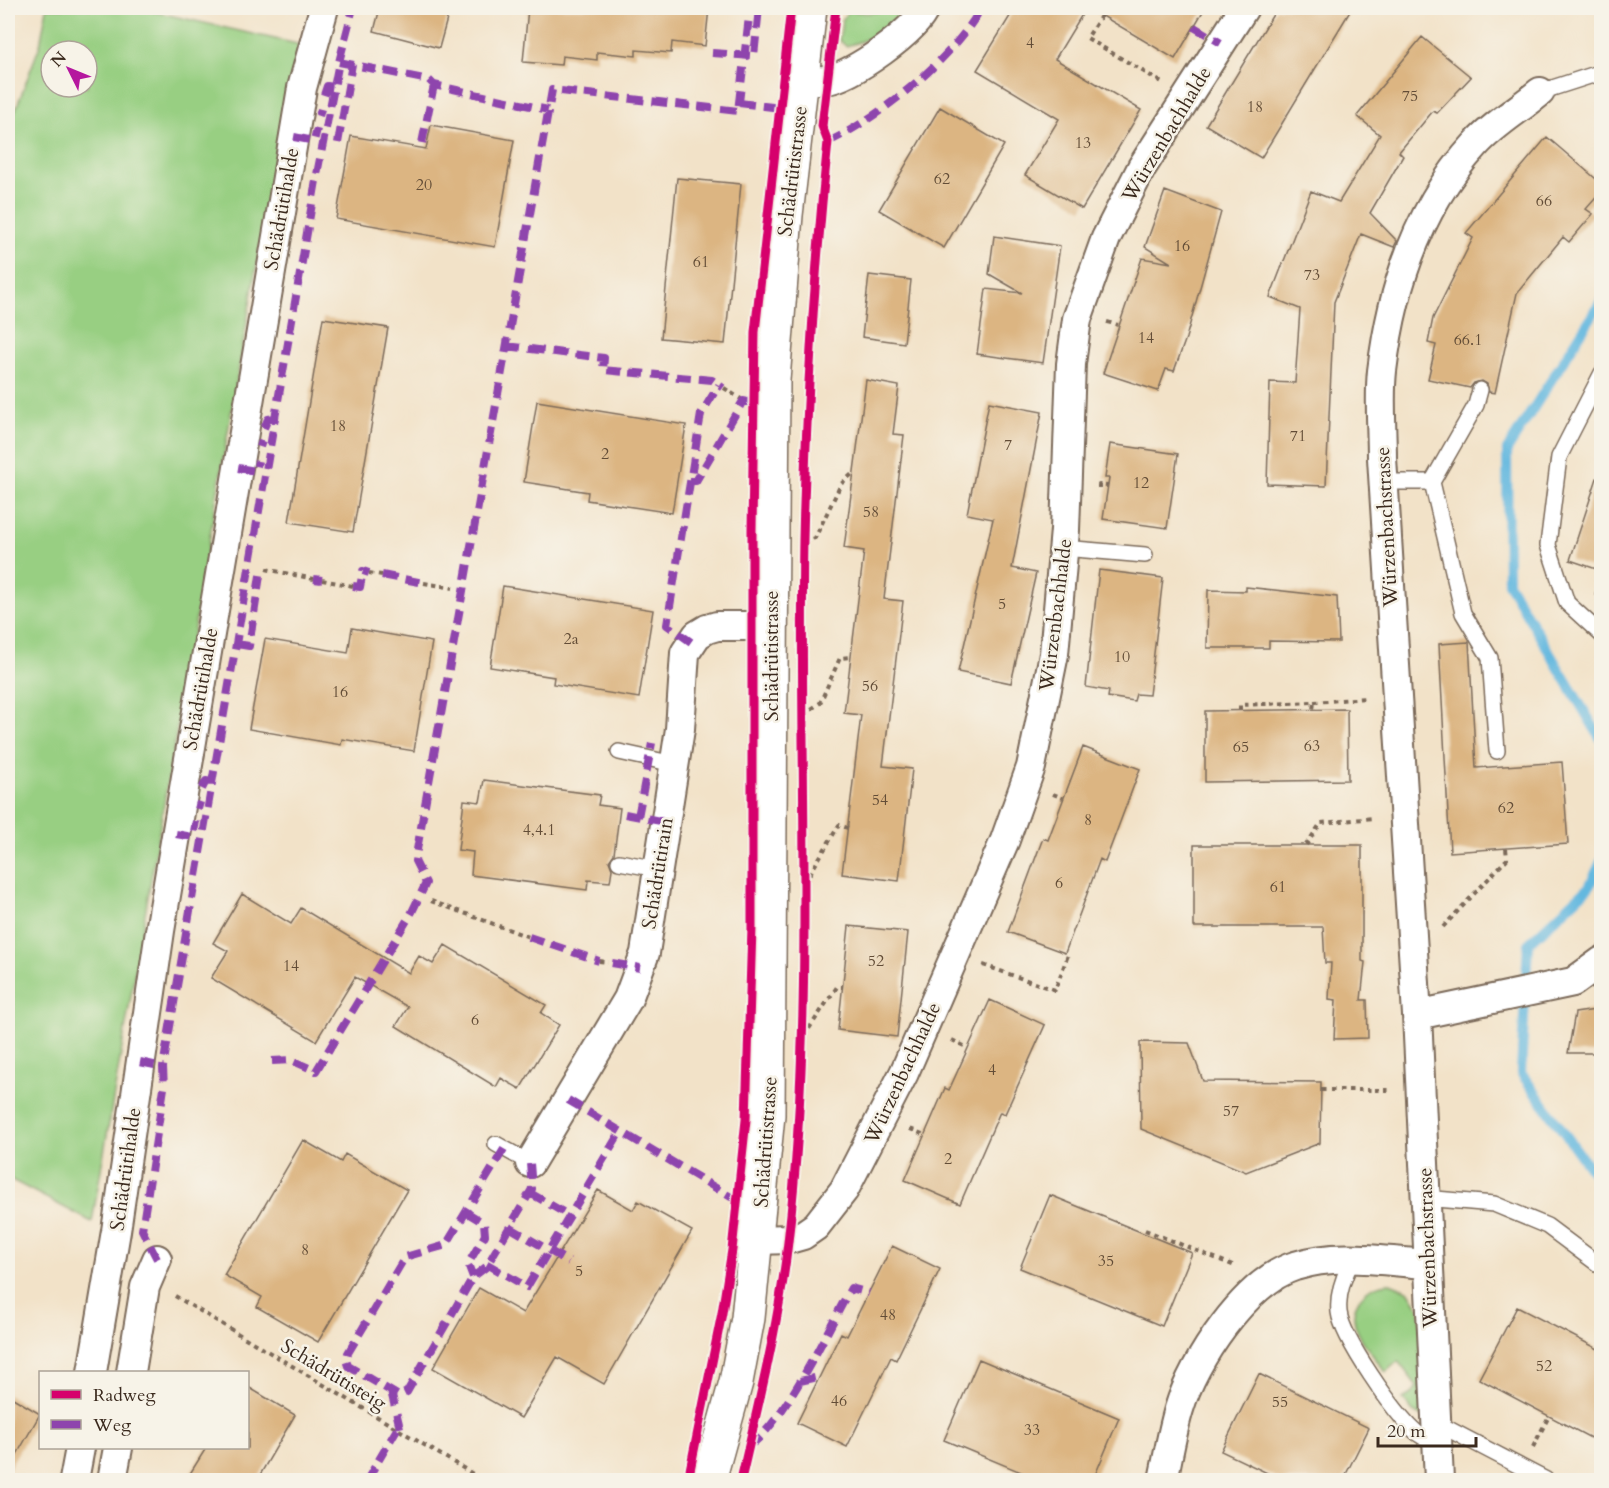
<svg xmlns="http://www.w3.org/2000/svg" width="1609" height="1488" viewBox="0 0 1609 1488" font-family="Cardo,serif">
	<rect width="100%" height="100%" fill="#f7f3e8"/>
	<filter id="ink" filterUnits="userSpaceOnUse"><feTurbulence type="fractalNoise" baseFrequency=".0167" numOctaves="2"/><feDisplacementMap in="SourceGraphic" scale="12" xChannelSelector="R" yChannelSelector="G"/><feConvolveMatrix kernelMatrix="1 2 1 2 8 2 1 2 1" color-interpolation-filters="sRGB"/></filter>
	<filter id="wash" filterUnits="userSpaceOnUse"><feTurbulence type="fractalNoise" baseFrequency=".008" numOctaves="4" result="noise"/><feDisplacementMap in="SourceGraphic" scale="24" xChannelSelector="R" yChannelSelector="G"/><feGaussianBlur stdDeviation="1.35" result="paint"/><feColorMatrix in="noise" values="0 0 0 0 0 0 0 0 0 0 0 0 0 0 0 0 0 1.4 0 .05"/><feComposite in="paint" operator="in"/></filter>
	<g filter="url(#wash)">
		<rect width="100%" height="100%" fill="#f2e2c8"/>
		<!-- green -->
		<path fill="#98cf82" stroke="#6a7c50" stroke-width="1.5" fill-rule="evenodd" d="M 47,8 L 138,8 L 297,44 L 300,51 L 273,170 L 92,1222 L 8,1178 L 8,130 L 40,45 ZM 51,51 L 87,51 L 87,87 L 51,87 Z
			M 907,8 L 910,9 C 889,28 874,39 846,46 L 839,40 L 843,18 L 849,11 L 867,13 Z
			M 1390,1283 L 1408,1290 L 1420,1309 L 1425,1412 L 1421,1416 L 1413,1412 L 1403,1399 L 1413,1393 L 1417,1386 L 1398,1361 L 1386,1372 C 1371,1352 1340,1322 1361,1297 C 1369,1287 1378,1284 1390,1283 Z"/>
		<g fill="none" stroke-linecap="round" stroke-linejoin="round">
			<!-- stream -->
			<path stroke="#63b8df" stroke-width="10" d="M 1602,300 L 1507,450 L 1508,583 L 1602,741
				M 1602,860 L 1589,887 L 1528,944 L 1521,1073 L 1602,1185"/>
		</g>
		<g id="blocks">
			<!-- building -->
			<path fill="#dcb582" d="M 380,8 L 450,8 L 439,48 L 374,31 Z
				M 528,8 L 709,8 L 705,46 L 672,42 L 671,53 L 636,50 L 636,56 L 597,52 L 597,60 L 562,56 L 561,65 L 523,62 Z
				M 1015,8 L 1086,8 L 1055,59 L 1141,110 L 1082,209 L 1025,175 L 1059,119 L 977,70 Z
				M 1089,8 L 1205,8 L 1175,59 Z
				M 1277,8 L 1352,8 L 1261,158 L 1206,125 Z
				M 1422,37 L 1471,77 L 1437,113 L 1433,111 L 1399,152 L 1403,156 L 1370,213 L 1397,241 L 1394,247 L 1361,234 L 1334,302 L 1326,486 L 1267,484 L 1270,382 L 1295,383 L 1300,309 L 1270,297 L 1311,191 L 1339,202 L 1380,135 L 1357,116 Z
				M 940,107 L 1004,145 L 944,248 L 879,210 Z
				M 431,125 L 514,140 L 495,247 L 336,219 L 351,136 L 426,149 Z
				M 1547,137 L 1602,184 L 1602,191 L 1586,209 L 1593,214 L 1569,242 L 1563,237 L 1517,293 L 1495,393 L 1489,392 L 1487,384 L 1482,381 L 1474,383 L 1470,388 L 1428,379 L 1436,345 L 1428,343 L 1433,318 L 1473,238 L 1466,233 Z
				M 677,178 L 741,184 L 725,344 L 661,338 Z
				M 1165,191 L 1221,212 L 1186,338 L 1174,371 L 1166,369 L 1158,391 L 1103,373 L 1142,258 L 1171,263 L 1145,247 Z
				M 994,236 L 1060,246 L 1043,363 L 977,354 L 986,289 L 1022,293 L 989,274 Z
				M 869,275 L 911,280 L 904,343 L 862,337 Z
				M 323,318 L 388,328 L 353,532 L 289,522 Z
				M 866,380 L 899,386 L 893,434 L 904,435 L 884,599 L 903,601 L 883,766 L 912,769 L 899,881 L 842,874 L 861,715 L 844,713 L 864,551 L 844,548 Z
				M 537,401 L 686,425 L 672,513 L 587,500 L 588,492 L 524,482 Z
				M 989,402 L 1042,412 L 1012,568 L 1036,573 L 1011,683 L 958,672 L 993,519 L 967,514 Z
				M 1110,444 L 1178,454 L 1167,528 L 1103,519 L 1109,478 L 1105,478 Z
				M 1597,478 L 1602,479 L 1602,571 L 1570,560 Z
				M 1099,570 L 1163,578 L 1149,695 L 1136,694 L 1134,701 L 1108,697 L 1109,691 L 1086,687 Z
				M 503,586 L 653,610 L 639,698 L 553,684 L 554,677 L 490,667 Z
				M 1246,587 L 1337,597 L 1339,642 L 1269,641 L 1269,648 L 1207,648 L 1208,590 L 1246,591 Z
				M 352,628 L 432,642 L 414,751 L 342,739 L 341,745 L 249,729 L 265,639 L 348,653 Z
				M 1469,642 L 1476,768 L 1562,762 L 1568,844 L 1450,852 L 1439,644 Z
				M 1347,709 L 1348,780 L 1205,782 L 1205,711 Z
				M 1083,747 L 1140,769 L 1105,862 L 1100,859 L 1065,953 L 1008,932 L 1043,838 L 1048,840 Z
				M 484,780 L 600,795 L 598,805 L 620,808 L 614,854 L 609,861 L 612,869 L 610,882 L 588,880 L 587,890 L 471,875 L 473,852 L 458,850 L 464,800 L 480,802 Z
				M 1194,845 L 1362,845 L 1362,961 L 1365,962 L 1361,1000 L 1367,1000 L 1368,1038 L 1334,1039 L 1336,1000 L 1329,999 L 1331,963 L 1325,963 L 1323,927 L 1194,927 Z
				M 242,894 L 291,924 L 301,908 L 409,973 L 419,956 L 433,964 L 445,945 L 546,1005 L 541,1013 L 559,1025 L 520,1089 L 501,1078 L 496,1087 L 396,1026 L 408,1007 L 355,977 L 316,1041 L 211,978 L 228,951 L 213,943 Z
				M 849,926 L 908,932 L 897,1037 L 838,1030 Z
				M 990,1000 L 1045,1025 L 1005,1114 L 1000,1112 L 960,1204 L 905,1180 L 945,1088 L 949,1090 Z
				M 1602,1009 L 1602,1053 L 1568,1053 L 1575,1013 Z
				M 1140,1042 L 1189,1043 L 1203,1081 L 1321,1082 L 1320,1143 L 1246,1172 L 1141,1129 Z
				M 303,1140 L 341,1162 L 345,1154 L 407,1190 L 318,1342 L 257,1307 L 262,1297 L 224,1275 Z
				M 598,1190 L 633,1210 L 638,1201 L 692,1231 L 604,1384 L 557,1357 L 521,1418 L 433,1368 L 479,1288 L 523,1313 Z
				M 1050,1195 L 1192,1253 L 1162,1326 L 1020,1268 Z
				M 892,1246 L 940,1269 L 896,1360 L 891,1357 L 847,1447 L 797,1423 L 841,1333 L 847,1336 Z
				M 1517,1307 L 1602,1351 L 1602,1444 L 1479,1379 Z
				M 979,1359 L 1119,1418 L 1093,1480 L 1040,1480 L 944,1440 Z
				M 1259,1374 L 1369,1428 L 1343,1480 L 1282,1480 L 1221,1451 Z
				M 248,1387 L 295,1415 L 257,1480 L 186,1480 L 206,1448 L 248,1448 Z
				M 8,1395 L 40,1414 L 8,1470 Z"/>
		</g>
	</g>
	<g filter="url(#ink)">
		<use href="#blocks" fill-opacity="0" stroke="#7b6a5a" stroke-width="1.5"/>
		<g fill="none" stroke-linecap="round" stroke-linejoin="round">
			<!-- service casing -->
			<g stroke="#7b6a5a" stroke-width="18">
				<path id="service" d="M 1540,92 L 1602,72
					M 1602,373 L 1559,457 L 1548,545 L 1567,603 L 1602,635
					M 1383,482 L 1432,482 L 1476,405 L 1480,390
					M 1432,482 L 1463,613 L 1490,658 L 1497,751
					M 1063,548 L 1145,555
					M 619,752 L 674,764
					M 619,862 L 658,869
					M 496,1144 L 530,1163
					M 1424,1198 L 1494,1204 L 1547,1226 L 1602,1267
					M 1353,1259 C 1344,1275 1337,1292 1339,1312 C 1342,1338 1395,1414 1416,1432 C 1421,1437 1429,1440 1436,1443
					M 1435,1422 L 1546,1480"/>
			</g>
			<!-- minor casing -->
			<g stroke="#7b6a5a" stroke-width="32">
				<path id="minor" d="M 803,79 C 811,79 820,81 827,80 C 852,76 916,31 925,8
					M 1417,1015 L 1573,982 L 1602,961
					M 530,1163 L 628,999 L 645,953 L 680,729 L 685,653 L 697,635 L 707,629 L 717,626 L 771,626
					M 758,1240 L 789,1239 L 803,1235 L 816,1226 L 844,1190 L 904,1073 L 1005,840 L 1031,767 L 1054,654 L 1065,530 L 1071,364 L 1077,319 L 1106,238 L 1142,167 L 1244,8
					M 92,1372 L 116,1231 L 160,931 L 302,88 L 324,8
					M 131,1372 L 145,1287 L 157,1259
					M 74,1480 L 80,1448
					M 112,1480 L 118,1448
					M 1163,1480 C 1168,1457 1172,1432 1179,1409 C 1193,1361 1246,1281 1295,1266 C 1336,1252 1384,1261 1427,1264
					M 1439,1480 L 1417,1015 L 1382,458 C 1382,429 1379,399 1382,371 C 1392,287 1418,207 1476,144 C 1494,124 1520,109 1540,92"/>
			</g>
			<!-- secondary casing -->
			<g stroke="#7b6a5a" stroke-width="36">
				<path id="secondary" d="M 709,1480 L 736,1382 L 748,1318 L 768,1115 L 773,380 L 786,215 L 810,8"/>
			</g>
			<!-- path -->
			<path stroke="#7b6a5a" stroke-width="4" stroke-dasharray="4.5 4.5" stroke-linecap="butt" d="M 1106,8 L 1087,38 L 1161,82
				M 1107,322 L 1118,325
				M 724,388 L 741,399
				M 1099,488 L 1099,485 L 1108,486
				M 804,541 L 815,538 L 841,484 L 852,474
				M 266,569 L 314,579
				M 369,573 L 382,575
				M 322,580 L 353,586
				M 424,583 L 453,588
				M 1596,596 L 1601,570
				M 1314,702 L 1367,698
				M 1240,710 L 1240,705 L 1314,702 L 1313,710
				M 804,714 L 820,703 L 840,658 L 851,657
				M 1053,794 L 1063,798
				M 1306,845 L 1321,823 L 1374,818
				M 805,882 L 839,825 L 848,828
				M 431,901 L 529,937
				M 1443,927 L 1507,859 L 1506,848
				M 599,961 L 608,962
				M 983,965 L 1055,990 L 1068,955
				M 804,1036 L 837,987 L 843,987
				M 952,1040 L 968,1048
				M 1321,1090 L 1389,1090
				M 910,1129 L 925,1135
				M 1145,1230 L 1235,1266
				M 175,1296 L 483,1480
				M 1533,1447 L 1549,1416"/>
			<!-- service -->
			<use href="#service" stroke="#fff" stroke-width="15"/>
			<!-- minor -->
			<use href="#minor" stroke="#fff" stroke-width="28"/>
			<!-- secondary -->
			<use href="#secondary" stroke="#fff" stroke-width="33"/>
			<!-- quiet -->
			<path stroke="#8e44ad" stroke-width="8" stroke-dasharray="15 8" stroke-linecap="butt" d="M 1194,27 L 1221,43
				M 712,53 L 754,56 L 759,8
				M 339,62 L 429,80 L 434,85 L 548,110
				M 324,95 L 327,86 L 334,87
				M 739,103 L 781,108
				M 319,116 L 321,109
				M 294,137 L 314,141 L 317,129
				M 828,142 C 879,118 954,58 981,8
				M 338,143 L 352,64
				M 422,143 L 434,85
				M 506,346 L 604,358 L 603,370 L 712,380 L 723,388
				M 264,428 L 268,419 L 275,418
				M 260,447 L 262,441
				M 238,468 L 256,471 L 258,461
				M 690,481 L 696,481 L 743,401 L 754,403
				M 382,575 L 424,583
				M 314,579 L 322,580
				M 353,586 L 360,587 L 363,571 L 369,573
				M 691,642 L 667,625 L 701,414 L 719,385
				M 237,644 L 249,646 L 261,569
				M 202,789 L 206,781 L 213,782
				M 198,809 L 200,802
				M 625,814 L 665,822
				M 638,817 L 652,743
				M 176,834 L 193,837 L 196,821
				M 529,937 L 599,961
				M 612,963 L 640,968
				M 272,1061 L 291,1060 L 316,1071 L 412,912 L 426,883 L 415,861 L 552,90 L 738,111 L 750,8
				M 140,1062 L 163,1067
				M 568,1100 L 731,1197 L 738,1199
				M 504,1149 L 446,1245 L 405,1257 L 348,1353 L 346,1360 L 348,1366 L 399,1396 L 407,1392 L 473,1277 L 486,1267 L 532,1189 L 530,1163
				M 530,1193 L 570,1216
				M 466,1212 L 484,1223 L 485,1235 L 468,1264 L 473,1277
				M 509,1227 L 569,1262
				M 157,1259 L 142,1230 L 164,1088 L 163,1067 L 318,169 L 339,62 L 353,8
				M 487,1264 L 527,1287 L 620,1132
				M 800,1381 L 819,1377
				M 391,1391 L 401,1432
				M 749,1446 C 784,1424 829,1327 851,1288 L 869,1293
				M 367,1480 L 397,1429
				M 1029,1480 L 1030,1479"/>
			<!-- cycleway casing -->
			<g stroke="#f7f3e8" stroke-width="13">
				<path id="cycleway" d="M 688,1480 L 722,1313 L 732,1250 L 746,1120 L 752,928 L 752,530 L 755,332 L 791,8
					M 741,1480 C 759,1401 779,1323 788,1242 C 815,1009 799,774 803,540 C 806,407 814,274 828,142 L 822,126 L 836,8"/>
			</g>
			<!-- cycleway -->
			<use href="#cycleway" stroke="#d6006c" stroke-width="9"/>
		</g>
	</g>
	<g text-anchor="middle" stroke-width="5" stroke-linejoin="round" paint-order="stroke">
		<!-- number labels -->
		<g font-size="16" fill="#634d37">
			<text x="1030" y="48">4</text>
			<text x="1410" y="101">75</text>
			<text x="1255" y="112">18</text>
			<text x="1083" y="148">13</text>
			<text x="942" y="184">62</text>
			<text x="424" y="190">20</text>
			<text x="1544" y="206">66</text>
			<text x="1182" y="251">16</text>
			<text x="701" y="267">61</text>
			<text x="1312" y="280">73</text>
			<text x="1146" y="343">14</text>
			<text x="1468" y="345">66.1</text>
			<text x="338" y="431">18</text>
			<text x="1298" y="441">71</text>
			<text x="1008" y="450">7</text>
			<text x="605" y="459">2</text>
			<text x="1141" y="488">12</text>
			<text x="871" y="517">58</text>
			<text x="1002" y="609">5</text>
			<text x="571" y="644">2a</text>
			<text x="1122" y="662">10</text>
			<text x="870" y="691">56</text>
			<text x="340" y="697">16</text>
			<text x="1312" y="751">63</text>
			<text x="1241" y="752">65</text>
			<text x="880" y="805">54</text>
			<text x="1506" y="813">62</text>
			<text x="1088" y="825">8</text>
			<text x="539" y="835">4,4.1</text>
			<text x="1059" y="888">6</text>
			<text x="1278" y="892">61</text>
			<text x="876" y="966">52</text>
			<text x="291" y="971">14</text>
			<text x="475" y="1025">6</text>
			<text x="992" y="1075">4</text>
			<text x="1231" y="1116">57</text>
			<text x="948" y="1164">2</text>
			<text x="305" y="1255">8</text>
			<text x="1106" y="1266">35</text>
			<text x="579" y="1276">5</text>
			<text x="888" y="1320">48</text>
			<text x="1544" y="1371">52</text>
			<text x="839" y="1406">46</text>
			<text x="1280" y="1407">55</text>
			<text x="1032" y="1435">33</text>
		</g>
		<!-- street labels -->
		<g font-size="20" fill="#3b2a1e" stroke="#f7f3e8">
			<text transform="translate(1166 134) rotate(-59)" y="7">Würzenbachhalde</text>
			<text transform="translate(792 171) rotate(-83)" y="7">Schädrütistrasse</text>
			<text transform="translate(281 209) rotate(-80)" y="7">Schädrütihalde</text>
			<text transform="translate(1386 527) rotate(-93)" y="7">Würzenbachstrasse</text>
			<text transform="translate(1055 615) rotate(-83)" y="7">Würzenbachhalde</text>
			<text transform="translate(771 656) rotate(-90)" y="7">Schädrütistrasse</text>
			<text transform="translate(200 689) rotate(-80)" y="7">Schädrütihalde</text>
			<text transform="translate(657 873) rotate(-81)" y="7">Schädrütirain</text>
			<text transform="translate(902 1073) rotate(-65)" y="7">Würzenbachhalde</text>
			<text transform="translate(765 1142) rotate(-86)" y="7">Schädrütistrasse</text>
			<text transform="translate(125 1169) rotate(-82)" y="7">Schädrütihalde</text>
			<text transform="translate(1427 1248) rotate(-92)" y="7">Würzenbachstrasse</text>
			<text transform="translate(334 1374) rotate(31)" y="7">Schädrütisteig</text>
		</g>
	</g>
	<!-- margin -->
	<rect width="1609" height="1488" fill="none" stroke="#f7f3e8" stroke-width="30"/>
	<!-- legend -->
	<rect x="39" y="1371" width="210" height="78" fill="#f7f3e8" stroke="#aca397" stroke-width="1.5"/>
	<rect x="51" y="1390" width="30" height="9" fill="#d6006c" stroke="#aca397" stroke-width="1.5"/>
	<text x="93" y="1401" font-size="18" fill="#3b2a1e">Radweg</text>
	<rect x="51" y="1420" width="30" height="9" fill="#8e44ad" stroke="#aca397" stroke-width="1.5"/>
	<text x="93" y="1431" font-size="18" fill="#3b2a1e">Weg</text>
	<!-- north arrow -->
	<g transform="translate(69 69) rotate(313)"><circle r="28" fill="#f7f3e8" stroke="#aca397" stroke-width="1.5"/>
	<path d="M0-4.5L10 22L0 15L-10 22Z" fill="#b5179e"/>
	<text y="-9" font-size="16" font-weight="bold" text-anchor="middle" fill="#3b2a1e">N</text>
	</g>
	<!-- scale -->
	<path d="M1378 1437v9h98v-9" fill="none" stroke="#3b2a1e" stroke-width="3"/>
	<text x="1387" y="1437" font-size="18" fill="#3b2a1e" stroke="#f7f3e8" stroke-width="4.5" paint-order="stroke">20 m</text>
</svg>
